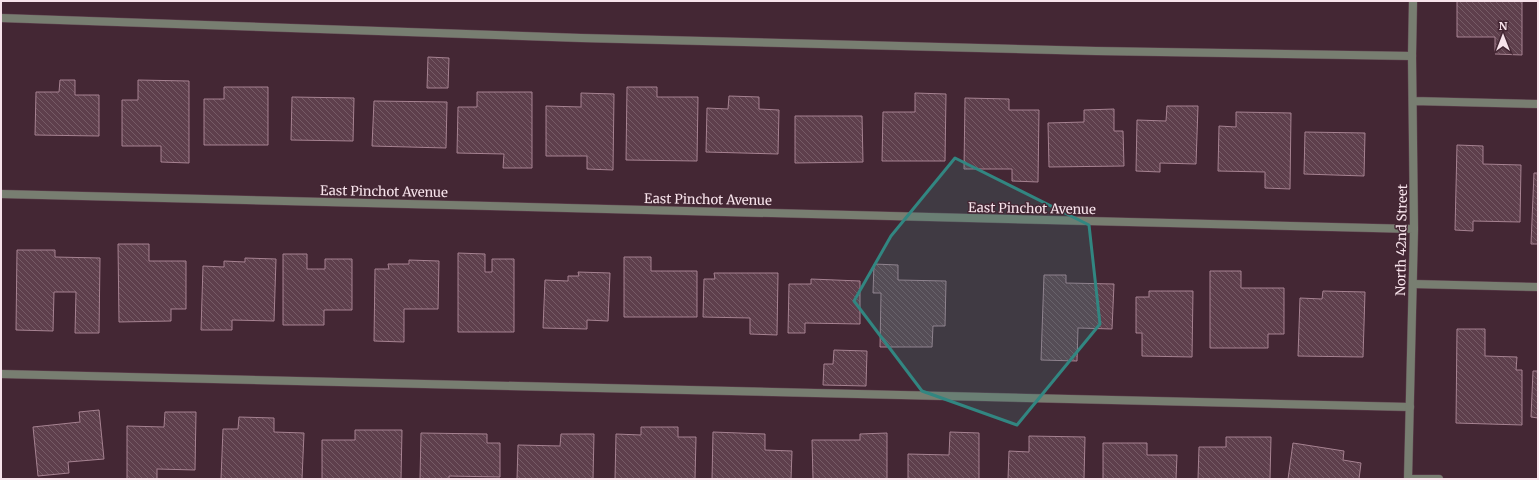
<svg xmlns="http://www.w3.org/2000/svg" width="1539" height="480" viewBox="0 0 1539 480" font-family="Merriweather,serif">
	<defs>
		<pattern id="building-back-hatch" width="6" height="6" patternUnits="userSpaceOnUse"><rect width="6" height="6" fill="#5e3f4c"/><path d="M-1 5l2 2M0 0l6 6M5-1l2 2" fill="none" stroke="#765b66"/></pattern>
	</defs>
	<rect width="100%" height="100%" fill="#442734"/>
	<!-- building -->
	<path fill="url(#building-back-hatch)" stroke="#a68291" d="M 1457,1 L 1522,1 L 1522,55 L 1495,54 L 1495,37 L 1457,37 Z
		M 428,57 L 449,58 L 448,88 L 427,88 Z
		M 60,80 L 75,80 L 75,95 L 99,95 L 99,136 L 35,135 L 36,92 L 59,92 Z
		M 138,80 L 189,81 L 189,163 L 161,162 L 161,146 L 122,146 L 122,100 L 138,100 Z
		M 224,87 L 268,87 L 268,145 L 204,145 L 204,99 L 224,99 Z
		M 627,87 L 657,87 L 657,97 L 698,97 L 697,161 L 626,160 Z
		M 477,92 L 532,92 L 532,168 L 503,168 L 504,154 L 457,153 L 458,107 L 477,107 Z
		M 581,93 L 614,94 L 613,170 L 587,169 L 587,156 L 546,156 L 546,106 L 581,107 Z
		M 915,93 L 946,94 L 945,161 L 882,161 L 883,112 L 915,112 Z
		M 729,96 L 759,97 L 759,109 L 779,110 L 778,154 L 706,152 L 707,108 L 728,109 Z
		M 292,97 L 354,98 L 353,141 L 291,140 Z
		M 965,98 L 1009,99 L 1009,110 L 1039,110 L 1038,182 L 1012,181 L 1012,169 L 964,169 Z
		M 374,101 L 447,102 L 446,148 L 372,146 Z
		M 1167,106 L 1198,106 L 1196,164 L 1160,163 L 1160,172 L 1136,171 L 1137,120 L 1166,121 Z
		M 1114,109 L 1114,131 L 1123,131 L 1124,166 L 1049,167 L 1048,123 L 1084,122 L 1084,110 Z
		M 1236,112 L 1291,113 L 1290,189 L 1265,188 L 1265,172 L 1218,171 L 1219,126 L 1236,127 Z
		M 795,116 L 862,116 L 863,162 L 795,163 Z
		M 1305,132 L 1365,133 L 1364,176 L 1304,174 Z
		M 1457,145 L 1483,146 L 1483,164 L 1521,165 L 1520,222 L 1473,221 L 1473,231 L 1455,230 Z
		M 1534,173 L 1538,173 L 1538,244 L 1531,244 Z
		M 118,244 L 149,244 L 149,261 L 186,261 L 186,309 L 171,309 L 171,321 L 119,322 Z
		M 17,250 L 55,250 L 55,257 L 100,258 L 99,333 L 75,333 L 76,292 L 54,292 L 53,331 L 16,330 Z
		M 458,253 L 485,254 L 485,272 L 492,272 L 492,259 L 514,259 L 514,332 L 458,332 Z
		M 283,254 L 307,254 L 307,269 L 325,269 L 325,259 L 352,259 L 352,310 L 324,310 L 324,325 L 283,325 Z
		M 624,257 L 651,257 L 651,271 L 697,271 L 697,317 L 624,317 Z
		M 245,258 L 276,259 L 274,321 L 232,320 L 232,330 L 201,330 L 203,266 L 224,267 L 224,261 L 245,262 Z
		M 409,260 L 439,261 L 438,309 L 404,309 L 404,342 L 374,341 L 375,269 L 389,269 L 388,264 L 409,264 Z
		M 874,264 L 898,265 L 898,280 L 946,281 L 945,326 L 933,326 L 932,347 L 880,347 L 881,293 L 873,293 Z
		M 1210,271 L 1241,271 L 1241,288 L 1284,288 L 1284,334 L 1268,334 L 1268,348 L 1210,348 Z
		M 578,272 L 610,273 L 608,321 L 587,320 L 587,329 L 543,328 L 545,280 L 568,281 L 568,276 L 579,276 Z
		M 714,273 L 778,273 L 777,335 L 750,334 L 750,318 L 703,317 L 704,279 L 715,279 Z
		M 1044,275 L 1066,275 L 1066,283 L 1114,284 L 1112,329 L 1078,328 L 1077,361 L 1041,360 Z
		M 811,279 L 860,281 L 860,324 L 805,323 L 805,333 L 788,333 L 789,284 L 811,284 Z
		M 1149,291 L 1193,291 L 1192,357 L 1142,356 L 1142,333 L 1136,333 L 1136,297 L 1149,297 Z
		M 1323,291 L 1365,292 L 1363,357 L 1298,356 L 1300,298 L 1322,299 Z
		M 1457,329 L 1485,329 L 1485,356 L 1517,357 L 1516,370 L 1522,370 L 1522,425 L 1456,423 Z
		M 834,350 L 867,351 L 866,386 L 823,385 L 824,364 L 833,364 Z
		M 1533,371 L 1538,371 L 1538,418 L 1531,417 Z
		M 99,410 L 104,459 L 68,462 L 69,473 L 38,476 L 33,427 L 80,422 L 79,412 Z
		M 165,412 L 196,412 L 195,470 L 157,469 L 157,479 L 127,479 L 127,426 L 164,427 Z
		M 239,417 L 274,418 L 274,432 L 304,433 L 302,479 L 221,479 L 223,429 L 238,429 Z
		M 641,427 L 678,427 L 678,437 L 696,437 L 695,479 L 615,479 L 616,434 L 641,435 Z
		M 355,430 L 402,430 L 401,479 L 322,479 L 322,440 L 355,440 Z
		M 713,432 L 765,434 L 765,450 L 792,451 L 791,479 L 712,479 Z
		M 950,432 L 979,433 L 979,479 L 908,479 L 908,454 L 949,455 Z
		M 421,433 L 487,434 L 487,443 L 500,443 L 500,477 L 449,476 L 449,479 L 420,479 Z
		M 887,433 L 887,479 L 813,479 L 812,440 L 860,440 L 860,434 Z
		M 561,434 L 594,434 L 593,479 L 517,479 L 518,445 L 560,446 Z
		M 1029,436 L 1085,437 L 1084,479 L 1008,479 L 1009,451 L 1029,452 Z
		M 1226,437 L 1271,437 L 1270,479 L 1198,479 L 1199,447 L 1226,447 Z
		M 1103,443 L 1147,443 L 1147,455 L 1177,455 L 1176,479 L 1103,479 Z
		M 1293,443 L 1344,451 L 1343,460 L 1361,463 L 1359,479 L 1288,479 Z"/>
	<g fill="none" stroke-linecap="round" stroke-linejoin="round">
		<!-- lane casing -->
		<g stroke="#614551" stroke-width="9">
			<path id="lane" d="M 1,18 L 581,38 L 1096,51 L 1412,56
				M 1413,284 L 1538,287
				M 1,374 L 1410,407"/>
		</g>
		<!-- street casing -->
		<g stroke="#614551" stroke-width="9">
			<path id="street" d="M 1413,101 L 1538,104
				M 1,194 L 1414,229
				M 1408,479 L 1414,229 L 1412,56 L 1413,1
				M 1408,479 L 1439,479"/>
		</g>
		<!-- lane -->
		<use href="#lane" stroke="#787e71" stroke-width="8"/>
		<!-- street -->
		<use href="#street" stroke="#787e71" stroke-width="8"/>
	</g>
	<!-- marked area -->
	<path fill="#328681" fill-opacity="0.2" stroke="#328681" stroke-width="3" stroke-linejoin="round" d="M 955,158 L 1089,225 L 1100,324 L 1017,425 L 922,391 L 854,301 L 891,236 Z"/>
	<g text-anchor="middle" stroke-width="3" stroke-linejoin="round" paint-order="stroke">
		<!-- street labels -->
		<g font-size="13" fill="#f7e3eb" stroke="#442734">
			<text transform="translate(384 191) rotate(1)" y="5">East Pinchot Avenue</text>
			<text transform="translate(708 199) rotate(1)" y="5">East Pinchot Avenue</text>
			<text transform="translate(1032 208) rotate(1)" y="5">East Pinchot Avenue</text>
			<text transform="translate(1401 240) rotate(-89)" y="5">North 42nd Street</text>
		</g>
	</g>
	<!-- border -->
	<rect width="1539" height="480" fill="none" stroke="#f7e3eb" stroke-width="4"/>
	<!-- north arrow -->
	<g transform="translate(1503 36)" stroke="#442734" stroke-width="3" paint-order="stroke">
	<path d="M0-3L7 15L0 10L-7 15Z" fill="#f7e3eb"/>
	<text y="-6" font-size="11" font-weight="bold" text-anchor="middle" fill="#f7e3eb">N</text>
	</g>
</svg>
